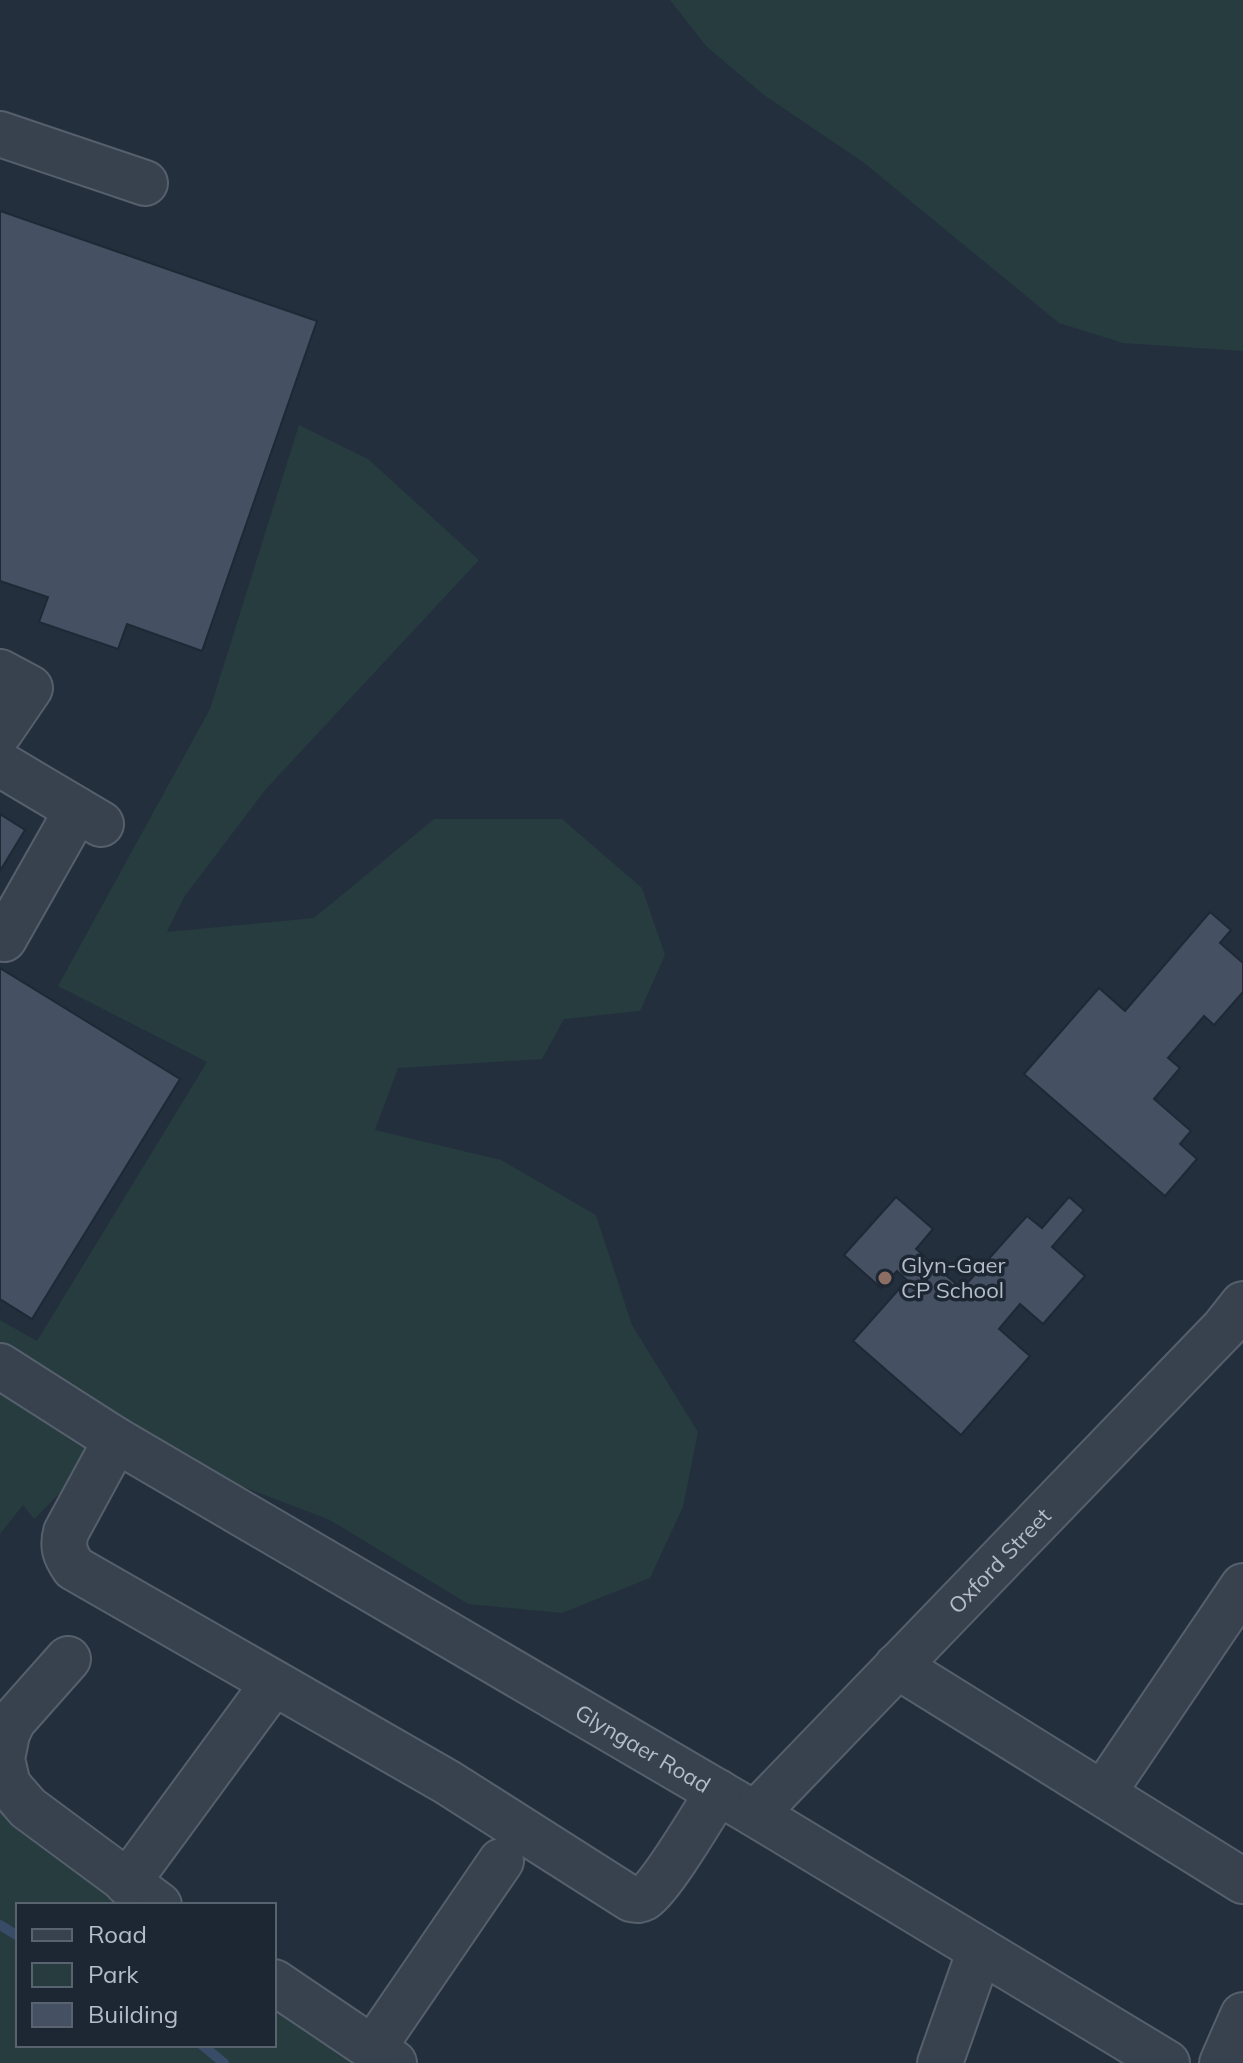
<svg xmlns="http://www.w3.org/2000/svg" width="1243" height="2063" viewBox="0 0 1243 2063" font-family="Mulish,sans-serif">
	<rect width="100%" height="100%" fill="#242f3e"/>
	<!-- green -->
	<path fill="#263c3f" d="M 670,0 L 1243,0 L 1243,351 L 1123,343 L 1059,323 L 863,162 L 764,95 L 706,46 Z
		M 299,425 L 368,459 L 479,560 L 266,789 L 184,897 L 167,932 L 314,918 L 434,819 L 562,819 L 642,888 L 665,955 L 640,1011 L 564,1019 L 542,1059 L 398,1068 L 375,1130 L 501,1160 L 596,1215 L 632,1325 L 698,1432 L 683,1507 L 650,1578 L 562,1613 L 468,1604 L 330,1520 L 162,1456 L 119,1422 L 64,1489 L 34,1519 L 23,1505 L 0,1534 L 0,1320 L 37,1341 L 207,1062 L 58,986 L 210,709 Z
		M 0,1795 L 132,1905 L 18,1905 L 18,2045 L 274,2045 L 274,2006 L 356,2063 L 0,2063 Z"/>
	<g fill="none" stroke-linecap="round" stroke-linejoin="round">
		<!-- stream -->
		<path stroke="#394c67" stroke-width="10" d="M 0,1925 L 18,1936
			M 202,2045 L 224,2063"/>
	</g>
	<!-- building -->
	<path fill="#455162" stroke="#1f2835" stroke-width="2" d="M 0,211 L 317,321 L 202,651 L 127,624 L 118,649 L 39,622 L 48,597 L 0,581 Z
		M 0,814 L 25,830 L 0,871 Z
		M 1210,912 L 1231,930 L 1220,943 L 1243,963 L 1243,992 L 1214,1025 L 1204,1016 L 1168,1058 L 1180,1068 L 1154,1099 L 1191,1131 L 1180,1144 L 1197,1159 L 1165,1196 L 1024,1074 L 1099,988 L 1125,1011 Z
		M 0,968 L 180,1079 L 32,1319 L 0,1299 Z
		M 896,1197 L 933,1229 L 916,1249 L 962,1289 L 1027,1216 L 1042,1228 L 1069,1197 L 1084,1210 L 1052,1247 L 1085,1276 L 1043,1324 L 1020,1304 L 999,1329 L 1030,1356 L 961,1435 L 853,1341 L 907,1280 L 897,1271 L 881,1288 L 844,1255 Z"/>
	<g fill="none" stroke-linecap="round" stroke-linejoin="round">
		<!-- minor casing -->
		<g stroke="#565f6c" stroke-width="48">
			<g id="minor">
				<path d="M 0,134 L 145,183"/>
				<path d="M 0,672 L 30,688 L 0,732"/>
				<path d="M 0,764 L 101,824"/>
				<path d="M 4,939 L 77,810"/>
				<path id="s1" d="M 0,1366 L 116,1440 L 755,1814 L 1167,2063"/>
				<path d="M 116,1440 L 66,1532 C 62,1547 65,1555 74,1568 L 447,1782 L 631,1899 C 638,1900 638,1901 644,1898 C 662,1886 704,1814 718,1792"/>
				<path d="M 68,1659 L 13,1721 L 7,1734 L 2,1759 L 8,1785 L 28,1808 L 159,1905"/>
				<path d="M 897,1666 L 1243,1881"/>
				<path d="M 1103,1793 L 1243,1586"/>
				<path id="s2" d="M 755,1814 L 1224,1328 L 1243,1304"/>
				<path d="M 127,1883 L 262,1699"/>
				<path d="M 274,1982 L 394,2063"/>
				<path d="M 373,2048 L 501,1861"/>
				<path d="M 940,2063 L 980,1950"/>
				<path d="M 1222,2063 L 1243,2015"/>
			</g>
		</g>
		<!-- minor -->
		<use href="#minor" stroke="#38414e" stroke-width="44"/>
	</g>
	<!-- markers -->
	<circle fill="#8d6e63" stroke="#1d2633" stroke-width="3" cx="885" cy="1278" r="8"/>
	<g text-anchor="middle" stroke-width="7" stroke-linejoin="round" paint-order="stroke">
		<!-- poi labels -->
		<g font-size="22" fill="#b4bcc9" stroke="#1d2633" text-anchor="start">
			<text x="901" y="1273">Glyn-Gaer<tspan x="901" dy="25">CP School</tspan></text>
		</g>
		<!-- street labels -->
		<g font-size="22" fill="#b4bcc9" stroke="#1d2633">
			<text dy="8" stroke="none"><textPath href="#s2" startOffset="352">Oxford Street</textPath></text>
			<text dy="8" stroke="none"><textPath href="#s1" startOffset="748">Glyngaer Road</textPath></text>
		</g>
	</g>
	<!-- legend -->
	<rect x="16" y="1903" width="260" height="144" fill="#1d2633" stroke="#59626f" stroke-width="2"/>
	<rect x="32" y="1929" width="40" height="12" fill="#38414e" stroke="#59626f" stroke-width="2"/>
	<text x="88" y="1943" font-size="24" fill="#b4bcc9">Road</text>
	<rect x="32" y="1963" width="40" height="24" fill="#263c3f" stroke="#59626f" stroke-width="2"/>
	<text x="88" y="1983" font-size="24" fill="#b4bcc9">Park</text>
	<rect x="32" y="2003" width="40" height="24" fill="#455162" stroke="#59626f" stroke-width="2"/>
	<text x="88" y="2023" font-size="24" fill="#b4bcc9">Building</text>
</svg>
